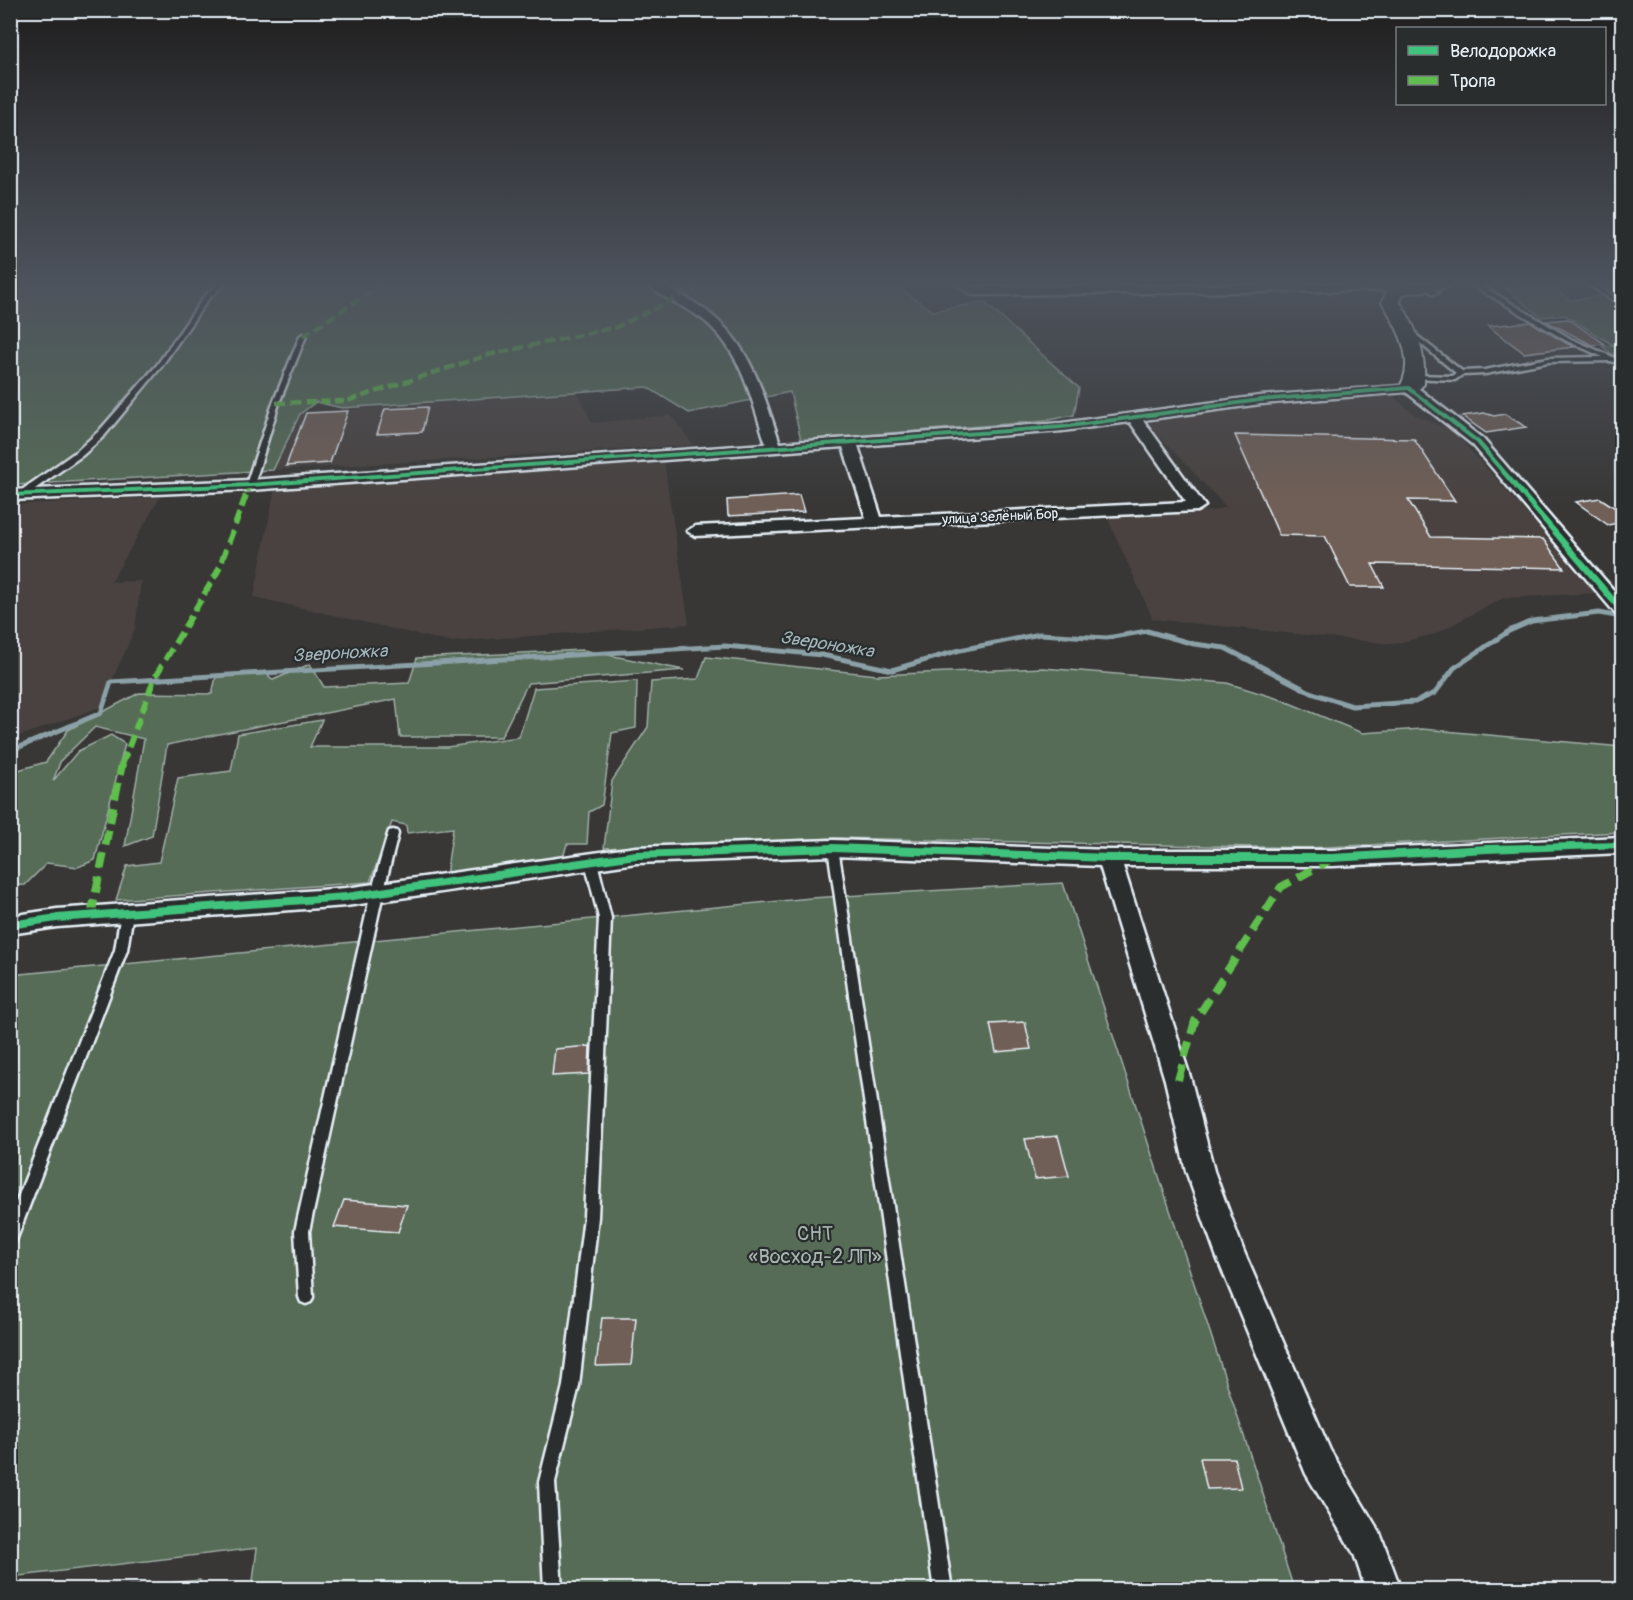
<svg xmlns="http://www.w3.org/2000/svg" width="1633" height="1600" viewBox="0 0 1633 1600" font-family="Pangolin,sans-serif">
	<rect width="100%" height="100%" fill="#383736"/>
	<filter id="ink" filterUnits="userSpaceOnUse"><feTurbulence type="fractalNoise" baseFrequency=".0167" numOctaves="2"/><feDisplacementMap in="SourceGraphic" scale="12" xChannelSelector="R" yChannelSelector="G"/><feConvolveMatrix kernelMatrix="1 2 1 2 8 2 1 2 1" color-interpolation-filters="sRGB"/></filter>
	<g filter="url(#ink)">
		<!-- built -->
		<path fill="#494340" d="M 578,392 L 592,423 L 671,415 L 693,445 L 273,470 L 300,413 Z
			M 1393,396 L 1415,415 L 1453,431 L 1598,593 L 1503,598 L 1435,634 L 1393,644 L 1153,619 L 1106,515 L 1212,511 L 1226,507 L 1147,423 L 1269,403 Z
			M 664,463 L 689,624 L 450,642 L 254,597 L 275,487 Z
			M 160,497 L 111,582 L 141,581 L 135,629 L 100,707 L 11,739 L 11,505 Z"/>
		<!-- green -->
		<path fill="#576c57" stroke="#a0aea8" stroke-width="1.5" d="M 10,283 L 891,283 L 933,311 L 984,302 L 1079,388 L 1074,415 L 1044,421 L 801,440 L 790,392 L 689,413 L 647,387 L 342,408 L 316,402 L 300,414 L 273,470 L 17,485 L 10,483 Z
			M 1553,287 L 1570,300 L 1607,295 L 1622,306 L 1622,353 L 1612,354 L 1603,347 L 1613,345 L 1565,315 L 1541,317 L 1505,288 Z
			M 583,650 L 684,670 L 528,683 L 501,737 L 400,737 L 396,699 C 319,715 243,728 167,745 L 152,836 L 125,846 L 144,739 L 95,727 L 61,760 L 53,781 L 78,751 L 111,735 L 125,744 L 95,860 L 78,867 L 47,863 L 25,885 L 11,886 L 11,772 L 46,762 L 68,730 L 139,693 L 212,694 L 216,677 L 265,672 L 273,680 L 310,664 L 324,687 L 409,683 L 417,658 Z
			M 706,657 L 877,675 L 1043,668 L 1227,683 L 1282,700 L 1362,733 L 1422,729 L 1622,747 L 1622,832 L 1308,848 L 837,838 L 604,848 L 612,781 L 648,727 L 651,682 L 698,679 Z
			M 637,681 L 636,728 L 612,733 L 602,805 L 589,812 L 587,844 L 567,844 L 562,861 L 446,876 L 453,828 L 407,833 L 406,825 L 392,822 L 370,882 L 116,900 L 127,866 L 159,862 L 178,778 L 231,771 L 238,734 L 322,720 L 310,747 L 447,747 L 519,737 L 534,688 Z
			M 1063,883 L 1294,1589 L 252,1589 L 257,1548 L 11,1577 L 10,975 L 811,898 Z
			M 200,1580 L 198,1589 L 98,1589 Z"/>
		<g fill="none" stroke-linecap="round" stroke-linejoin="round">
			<!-- stream -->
			<path stroke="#8ba1a7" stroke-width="5" d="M 10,751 L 101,713 L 111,682 L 725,646 L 822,655 L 892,670 L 960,650 L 1040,634 L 1107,638 L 1147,631 L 1194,644 L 1225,648 L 1312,693 L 1352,706 L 1415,702 L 1435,693 L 1454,668 L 1509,631 L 1532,621 L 1599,613 L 1622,617"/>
		</g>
		<!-- building -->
		<path fill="#705f57" stroke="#e8f1f8" stroke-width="1.5" d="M 1568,319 L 1605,344 L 1592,345 L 1546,321 Z
			M 1531,322 L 1566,343 L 1574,347 L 1524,353 L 1488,326 Z
			M 428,407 L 422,432 L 377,434 L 385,409 Z
			M 348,411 L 330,463 L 286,466 L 306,413 Z
			M 1484,413 L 1494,416 L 1505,414 L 1526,427 L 1486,433 L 1462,416 Z
			M 1235,435 L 1414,439 L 1455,501 L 1408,500 L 1431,537 L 1543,539 L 1564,568 L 1372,564 L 1384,587 L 1350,587 L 1325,536 L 1279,535 Z
			M 799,495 L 804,512 L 728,516 L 727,500 Z
			M 1600,498 L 1623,513 L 1623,522 L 1608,525 L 1576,502 Z
			M 1025,1022 L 1031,1049 L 996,1052 L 990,1024 Z
			M 590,1046 L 589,1074 L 552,1076 L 555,1049 Z
			M 1058,1136 L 1069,1176 L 1035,1179 L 1025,1139 Z
			M 344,1200 L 407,1205 L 398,1232 L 334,1227 Z
			M 602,1318 L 636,1318 L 631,1365 L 596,1366 Z
			M 1200,1458 L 1234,1458 L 1241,1488 L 1207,1489 Z"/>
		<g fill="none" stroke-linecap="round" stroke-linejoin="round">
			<!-- lane casing -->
			<g stroke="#e8f1f8" stroke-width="5">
				<path id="lane" d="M 219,283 L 226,283 L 208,299 L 161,367 L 105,435 L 83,455 L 25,496 L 19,496 L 19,492 L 77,451 L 99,431 L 157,365 L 204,297 Z
					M 1469,283 L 1477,283 L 1571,339 L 1622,361 L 1622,365 L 1611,361 L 1548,362 L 1485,374 L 1462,375 L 1455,380 L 1413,378 L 1412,377 L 1415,375 L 1453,376 L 1456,373 L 1409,334 L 1409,332 L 1411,331 L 1462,371 L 1485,370 L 1548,358 L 1603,357 L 1567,341 Z
					M 1586,283 L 1593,283 L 1622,302 L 1622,306 Z
					M 1422,284 L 1426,284 L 1438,293 L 1433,294 L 1422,286 Z
					M 303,334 L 306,336 L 279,403 L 254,485 L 247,487 L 246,485 L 273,403 L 300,336 Z
					M 393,830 L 397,831 L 398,834 L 383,893 L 309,1231 L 313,1297 L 311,1302 L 306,1304 L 301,1302 L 299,1297 L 295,1231 L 371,893 L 388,834 L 389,831 Z
					M 833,844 L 837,845 L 838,848 L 952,1590 L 934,1590 L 828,848 L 829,845 Z
					M 591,858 L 595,859 L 597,862 L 611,918 L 598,1217 L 579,1386 L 555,1482 L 562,1590 L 544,1590 L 539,1482 L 563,1386 L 584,1217 L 599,918 L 585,862 L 587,859 Z
					M 127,908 L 131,910 L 133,913 L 127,950 L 17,1238 L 15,1243 L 10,1245 L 10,1218 L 115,950 L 121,913 L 123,910 Z"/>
			</g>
			<!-- street casing -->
			<g stroke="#e8f1f8" stroke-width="5">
				<path id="street" d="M 646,283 C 663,283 674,290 688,299 C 748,333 759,382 780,443 L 1062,423 L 1260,396 L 1414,385 L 1483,439 L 1622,600 L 1622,615 L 1616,614 L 1473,445 L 1406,392 L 1260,404 L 1143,420 L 1205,506 L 1197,511 L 695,536 L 687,531 L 695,526 L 866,518 L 843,447 L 250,490 L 10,500 L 10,490 L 250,480 L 766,444 C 751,398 741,348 701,318 C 684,305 661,298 646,283 ZM 1130,422 L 1186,502 L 881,517 L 858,446 L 1062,431 Z
					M 954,283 L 969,283 L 975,287 L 1411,283 L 1414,286 L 1408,290 L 973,295 Z
					M 1622,837 L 1622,853 L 1332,866 L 1123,866 L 1191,1080 L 1214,1171 L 1244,1252 L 1330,1450 L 1380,1533 L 1401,1590 L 1366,1590 L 1354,1554 L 1306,1474 L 1216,1255 L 1186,1171 L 1165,1080 L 1100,866 L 833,856 L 636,863 L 346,906 L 57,927 L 10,934 L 10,916 L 57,909 L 346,888 L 636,847 L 833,840 L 1109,850 L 1332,850 Z"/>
			</g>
			<!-- secondary casing -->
			<g stroke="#e8f1f8" stroke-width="4">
				<path id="secondary" d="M 1400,283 L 1453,283 L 1445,288 L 1402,294 L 1400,302 C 1417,329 1426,352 1424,384 L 1416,392 L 1409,394 L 1399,388 C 1417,362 1397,326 1382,302 L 1389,287 Z"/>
			</g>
			<!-- lane -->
			<use href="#lane" fill="#2a2d2e" fill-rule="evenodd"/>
			<!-- street -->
			<use href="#street" fill="#2a2d2e" fill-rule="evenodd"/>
			<!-- secondary -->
			<use href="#secondary" fill="#2a2d2e" fill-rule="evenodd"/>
			<!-- quiet-far2 -->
			<path stroke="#5fbe4e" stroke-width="4.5" stroke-dasharray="10 4.5" stroke-linecap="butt" d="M 303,336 L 384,283
				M 276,403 L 347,401 L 488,355 L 617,327 L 694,289 L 699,283
				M 248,492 L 250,485"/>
			<!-- quiet-far1 -->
			<path stroke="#5fbe4e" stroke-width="6" stroke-dasharray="13 6" stroke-linecap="butt" d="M 122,765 L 155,677 L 218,571 L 248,490"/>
			<!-- quiet -->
			<path stroke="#5fbe4e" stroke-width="8" stroke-dasharray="16 8" stroke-linecap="butt" d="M 91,916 L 122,764
				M 1178,1080 L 1195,1021 L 1281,887 L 1330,860"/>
			<!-- cycleway casing -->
			<g stroke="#2a2d2e" stroke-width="4">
				<path id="cycleway" d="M 1409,386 L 1480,441 L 1622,606 L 1622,612 L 1619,612 L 1476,443 L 1408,390 L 1260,402 L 1062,429 L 250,487 L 10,497 L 10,493 L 250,483 L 1062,425 L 1260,398 Z
					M 1622,842 L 1622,848 L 1487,853 L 1332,862 L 1109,862 L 833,852 L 636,859 L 346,901 L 57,922 L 10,929 L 10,921 L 57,914 L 346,893 L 636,851 L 833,844 L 1109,854 L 1332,854 L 1487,845 Z"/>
			</g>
			<!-- cycleway -->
			<use href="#cycleway" fill="#40c37c" fill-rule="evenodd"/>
		</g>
	</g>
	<!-- sky -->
	<linearGradient id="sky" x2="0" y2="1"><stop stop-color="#1f1e1e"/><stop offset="0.56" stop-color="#4d535d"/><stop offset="1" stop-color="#4d535d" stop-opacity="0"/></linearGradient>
	<rect width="1633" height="507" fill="url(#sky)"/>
	<g text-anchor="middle" stroke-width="4.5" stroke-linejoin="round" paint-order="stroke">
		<!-- far-street labels -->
		<g font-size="14" fill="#e8f1f8" stroke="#2a2d2e">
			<text transform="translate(1000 516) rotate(-3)" y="5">улица Зелёный Бор</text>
		</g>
		<!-- water labels -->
		<g font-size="18" font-style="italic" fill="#a2b5bb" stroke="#2a2d2e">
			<text transform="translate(827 644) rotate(9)" y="6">Звероножка</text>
			<text transform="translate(340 653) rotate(-3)" y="6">Звероножка</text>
		</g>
		<!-- near-park labels -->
		<g font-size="20" fill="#a7b5b0" stroke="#2a2d2e">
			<text x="815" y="1240">СНТ<tspan x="815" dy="23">«Восход-2 ЛП»</tspan></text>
		</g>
	</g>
	<!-- margin -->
	<rect width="1633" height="1600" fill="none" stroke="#2a2d2e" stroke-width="36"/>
	<rect x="18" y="18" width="1597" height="1564" fill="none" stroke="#e8f1f8" stroke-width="2" filter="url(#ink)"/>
	<!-- legend -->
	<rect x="1396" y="27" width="210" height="78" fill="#2a2d2e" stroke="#767b7f" stroke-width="1.5"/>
	<rect x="1408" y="46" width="30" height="9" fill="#40c37c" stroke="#767b7f" stroke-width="1.5"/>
	<text x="1450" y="57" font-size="18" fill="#e8f1f8">Велодорожка</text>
	<rect x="1408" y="76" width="30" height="9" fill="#5fbe4e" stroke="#767b7f" stroke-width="1.5"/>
	<text x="1450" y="87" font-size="18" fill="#e8f1f8">Тропа</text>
</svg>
